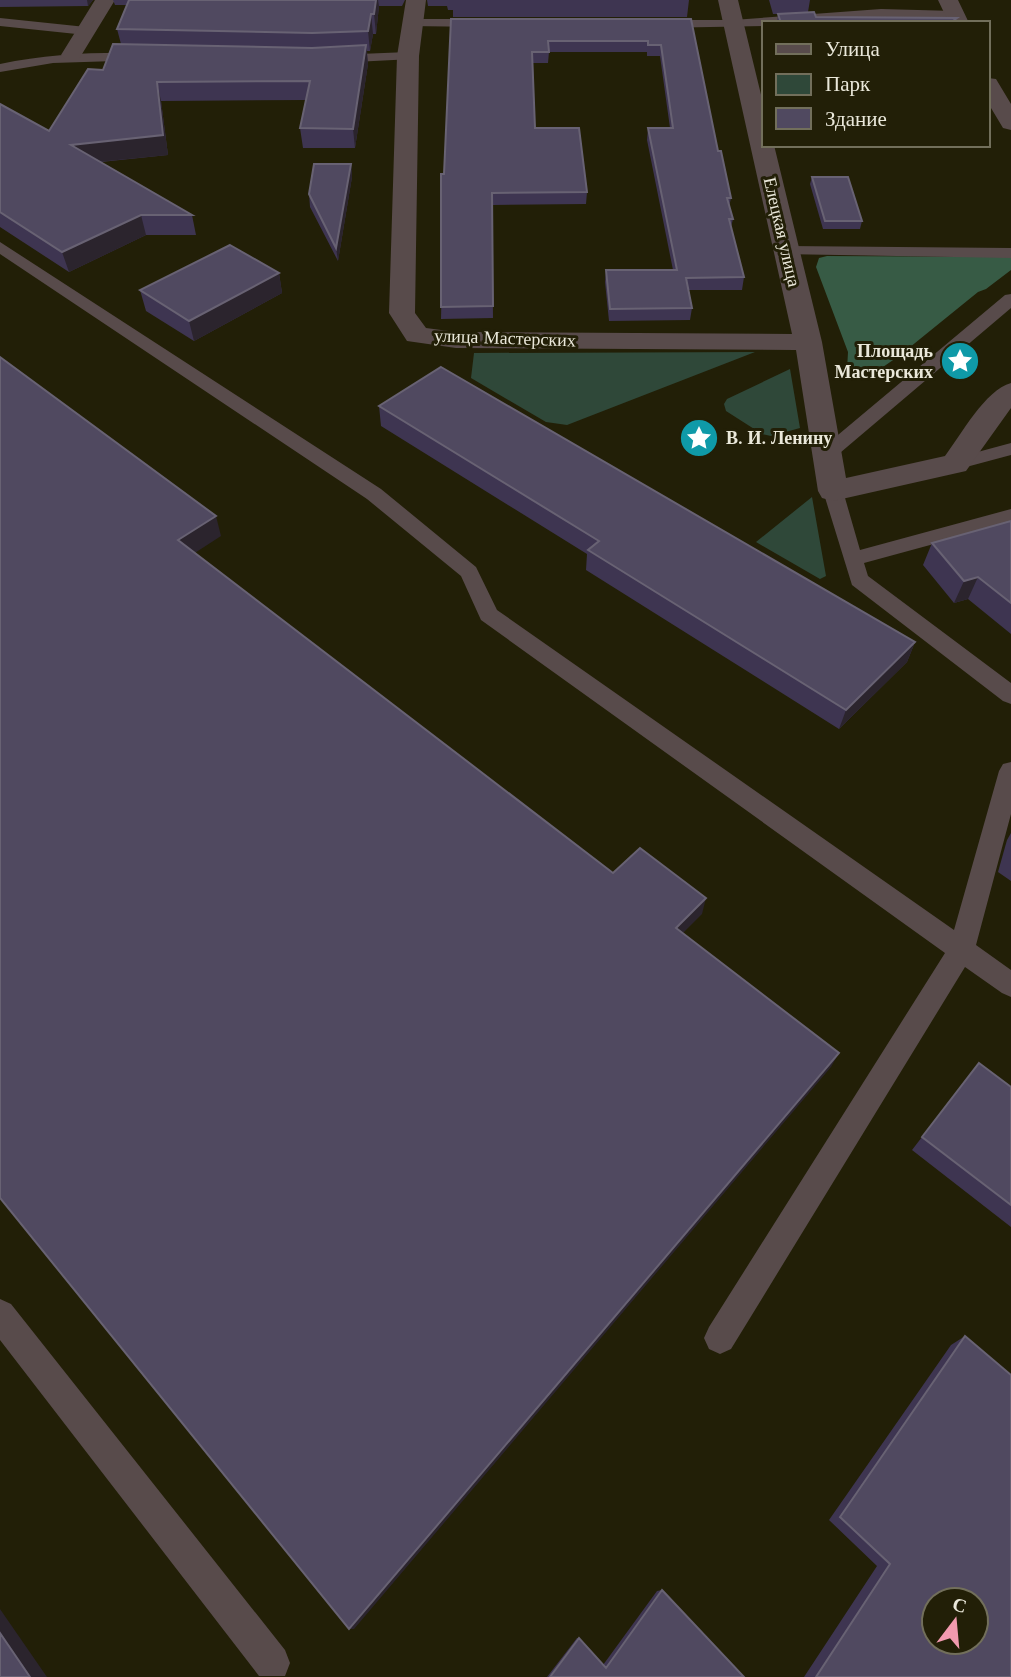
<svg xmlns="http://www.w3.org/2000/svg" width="1011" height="1677" viewBox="0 0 1011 1677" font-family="'Libre Baskerville',serif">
	<rect width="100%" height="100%" fill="#221f07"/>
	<!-- green -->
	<path fill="#2f4839" d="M 755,352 L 567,425 L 546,422 L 471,378 L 474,353 Z
		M 790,369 L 800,428 L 771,436 L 762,434 L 726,411 L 724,404 L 727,399 Z
		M 812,497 L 826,576 L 820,579 L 756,542 Z"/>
	<!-- forest -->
	<path fill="#375b45" d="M 827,256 L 1007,257 L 1011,257 L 1011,270 L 986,289 L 978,292 L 899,356 L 864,380 L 847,370 L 848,352 L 816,267 L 819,258 Z"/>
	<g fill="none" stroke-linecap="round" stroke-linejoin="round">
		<!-- service -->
		<path fill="#584b4b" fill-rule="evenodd" d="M 881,9 L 955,11 L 961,15 L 955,19 L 881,17 L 764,23 L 764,26 L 658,28 L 652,24 L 658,20 L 733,20 Z
			M 0,18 L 86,27 L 93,31 L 86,35 L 0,26 Z
			M 413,19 L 485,19 L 491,23 L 485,27 L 408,26 L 407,23 Z
			M 408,52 L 415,56 L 413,59 L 335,63 L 328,59 L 335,55 Z
			M 142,53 L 147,54 L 147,60 L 53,63 L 0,72 L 0,64 C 47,54 94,52 142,53 Z
			M 0,242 L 381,489 L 476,567 L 497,610 L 954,930 L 999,771 L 1003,764 L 1011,762 L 1011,814 L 976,945 L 1011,970 L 1011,997 L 1002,993 L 965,967 L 731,1349 L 720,1354 L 709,1349 L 704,1338 L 709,1327 L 945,953 L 481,620 L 461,576 L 367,499 L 0,254 Z
			M 787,246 L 1011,248 L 1011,258 L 781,254 L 779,251 L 781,248 Z
			M 1011,294 L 1011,308 L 834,458 L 820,458 L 817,454 L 820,450 L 1005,295 Z
			M 1011,443 L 1011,455 L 955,470 L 948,468 L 945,464 L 948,460 Z
			M 833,485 L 840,486 L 843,491 L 860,550 L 1011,509 L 1011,523 L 864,563 L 868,576 L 1011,683 L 1011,704 L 1003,701 L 852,585 L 823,491 L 826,486 Z
			M 0,1299 L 11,1304 L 285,1650 L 290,1663 L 285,1676 L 259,1676 L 0,1340 Z"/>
		<!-- minor -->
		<path fill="#584b4b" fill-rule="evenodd" d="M 95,0 L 115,0 L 79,59 L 65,59 L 61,55 Z
			M 406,0 L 426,0 L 419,56 L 415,313 L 426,328 L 456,332 L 792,334 L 718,0 L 738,0 L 764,107 L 764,145 L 774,145 L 822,342 L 846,478 L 945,456 C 961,435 985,390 1011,383 L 1011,408 L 966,471 L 833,501 L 822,498 L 818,491 L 796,350 L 456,348 L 407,341 L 389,313 L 397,56 Z
			M 938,0 L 958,0 L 969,23 L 949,23 Z
			M 988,78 L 996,79 L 1011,104 L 1011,130 L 1003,128 L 988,103 Z"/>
	</g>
	<!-- wall -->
	<path fill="#3e3551" d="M 0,0 L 93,0 L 88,6 L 0,7 Z
		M 113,0 L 405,0 L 402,6 L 379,6 L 376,34 L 373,34 L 370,51 L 367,51 L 368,64 L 355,148 L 303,148 L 300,128 L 306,100 L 161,101 L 168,155 L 101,162 L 192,215 L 196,235 L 146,235 L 69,272 L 0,227 L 0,104 L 49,131 L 103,70 L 121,44 L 117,29 L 127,5 L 115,5 Z
		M 427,0 L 689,0 L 687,17 L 453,17 L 453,10 L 448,10 L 447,6 L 428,6 Z
		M 769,0 L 810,0 L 808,12 L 816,17 L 777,23 L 778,14 L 773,14 Z
		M 451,19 L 691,19 L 718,151 L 731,198 L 729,207 L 733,219 L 731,227 L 744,277 L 742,290 L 688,290 L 692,308 L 690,320 L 609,321 L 605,282 L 606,270 L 673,270 L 647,140 L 648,128 L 670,128 L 660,56 L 647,56 L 647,52 L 549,52 L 548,63 L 533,63 L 535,128 L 587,192 L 586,204 L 492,205 L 493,318 L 441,319 L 444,174 Z
		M 351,164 L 352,177 L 338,261 L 310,207 L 309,194 Z
		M 812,177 L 862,221 L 860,229 L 823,229 L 810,184 Z
		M 279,273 L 282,293 L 194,341 L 146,311 L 140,290 Z
		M 379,406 L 915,642 L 907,662 L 839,729 L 586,570 L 587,554 L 381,426 Z
		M 1011,521 L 1011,634 L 968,599 L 954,603 L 923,565 L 932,543 Z
		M 1011,833 L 1011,881 L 998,872 L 1007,840 Z
		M 979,1063 L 1011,1087 L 1011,1227 L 912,1150 Z
		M 965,1336 L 1011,1677 L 804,1677 L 877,1566 L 829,1520 L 951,1345 Z
		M 662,1590 L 744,1677 L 547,1677 L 577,1638 L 579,1638 L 603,1665 L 657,1591 Z"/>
	<!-- shaded-wall -->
	<path fill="#2b242d" d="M 87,0 L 93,0 L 88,6 Z
		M 376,0 L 378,0 L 379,6 L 376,34 L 374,14 Z
		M 371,14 L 373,34 L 370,51 L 368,31 Z
		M 366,45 L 368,64 L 355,148 L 353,129 Z
		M 157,82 L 161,101 L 168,155 L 77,164 L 71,145 Z
		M 351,164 L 352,177 L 338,261 L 336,248 Z
		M 141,215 L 146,235 L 69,272 L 62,252 Z
		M 279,273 L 282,293 L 194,341 L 189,321 Z
		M 216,516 L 221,536 L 184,560 L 178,540 Z
		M 978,577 L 968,599 L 954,603 L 964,581 Z
		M 915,642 L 907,662 L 839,729 L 846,710 Z
		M 706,898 L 702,914 L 672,944 L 676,928 Z
		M 839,1053 L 831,1067 L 354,1629 L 349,1629 Z
		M 0,1609 L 47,1677 L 30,1677 L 0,1633 Z"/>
	<!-- building -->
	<path fill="#504960" stroke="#686273" stroke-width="2" fill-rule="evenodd" d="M 129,0 L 376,0 L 374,14 L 371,14 L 368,31 L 312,33 L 117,29 Z
		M 814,12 L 816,17 L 957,18 L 950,23 L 781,23 L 778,14 Z
		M 451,19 L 691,19 L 718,151 L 721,151 L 731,198 L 727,198 L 733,219 L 729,219 L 744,277 L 686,278 L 692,308 L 610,309 L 606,270 L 677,270 L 648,128 L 673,128 L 661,45 L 648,45 L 648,41 L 548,41 L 549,52 L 532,52 L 535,128 L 579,128 L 587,192 L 492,193 L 493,306 L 441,307 L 441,174 L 444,174 Z
		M 113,44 L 312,48 L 366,45 L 353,129 L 300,128 L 310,81 L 157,82 L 163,135 L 71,145 L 192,215 L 141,215 L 62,252 L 0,212 L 0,104 L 49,131 L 88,69 L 103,70 Z
		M 314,164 L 351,164 L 336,248 L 309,194 Z
		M 812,177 L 848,177 L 862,221 L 825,221 Z
		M 230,245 L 279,273 L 189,321 L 140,290 Z
		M 0,357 L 216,516 L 178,540 L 613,873 L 640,848 L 706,898 L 676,928 L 839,1053 L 349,1629 L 0,1198 Z
		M 441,367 L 915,642 L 846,710 L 588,550 L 599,541 L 379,406 Z
		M 1011,521 L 1011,603 L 978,577 L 964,581 L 932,543 Z
		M 979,1063 L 1011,1087 L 1011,1205 L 922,1137 Z
		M 965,1336 L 1011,1375 L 1011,1677 L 816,1677 L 890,1564 L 840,1517 ZM 934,1600 L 976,1600 L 976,1642 L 934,1642 Z
		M 662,1590 L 744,1677 L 550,1677 L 579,1638 L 606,1668 Z
		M 0,1633 L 30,1677 L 0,1677 Z"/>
	<!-- icons -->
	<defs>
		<g id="sight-disc" transform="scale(2.0125)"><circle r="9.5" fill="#0f9aa8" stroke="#221f07"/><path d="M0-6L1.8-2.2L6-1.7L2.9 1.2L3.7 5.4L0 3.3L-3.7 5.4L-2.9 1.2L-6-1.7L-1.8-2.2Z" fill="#fff"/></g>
	</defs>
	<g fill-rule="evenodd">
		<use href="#sight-disc" x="960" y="361"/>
		<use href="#sight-disc" x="699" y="438"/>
	</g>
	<g text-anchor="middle" stroke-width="6" stroke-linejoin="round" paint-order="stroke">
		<!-- far-street labels -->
		<g font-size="18" fill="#eae8da" stroke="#221f07">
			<text transform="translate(782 232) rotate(77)" y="6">Елецкая улица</text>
			<text transform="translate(505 338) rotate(2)" y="6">улица Мастерских</text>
		</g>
		<!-- far-poi labels -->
		<g font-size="18" font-weight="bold" fill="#eae8da" stroke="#221f07" text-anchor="end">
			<text x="933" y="357">Площадь<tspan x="933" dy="21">Мастерских</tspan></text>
			<text x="726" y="444" text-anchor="start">В. И. Ленину</text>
		</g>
	</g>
	<!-- legend -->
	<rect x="762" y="21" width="228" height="126" fill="#221f07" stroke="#726f5b" stroke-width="2"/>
	<rect x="776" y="44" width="35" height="10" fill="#584b4b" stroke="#726f5b" stroke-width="2"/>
	<text x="825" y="56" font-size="21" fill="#eae8da">Улица</text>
	<rect x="776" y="74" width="35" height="21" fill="#2f4839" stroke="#726f5b" stroke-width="2"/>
	<text x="825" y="91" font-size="21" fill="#eae8da">Парк</text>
	<rect x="776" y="108" width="35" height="21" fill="#504960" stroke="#726f5b" stroke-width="2"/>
	<text x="825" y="126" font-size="21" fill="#eae8da">Здание</text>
	<!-- north arrow -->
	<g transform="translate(955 1621) rotate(16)"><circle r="33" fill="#221f07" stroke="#726f5b" stroke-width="2"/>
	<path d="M0-5L12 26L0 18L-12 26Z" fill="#f29aaf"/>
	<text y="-10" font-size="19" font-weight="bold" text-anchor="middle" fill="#eae8da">С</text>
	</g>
</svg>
